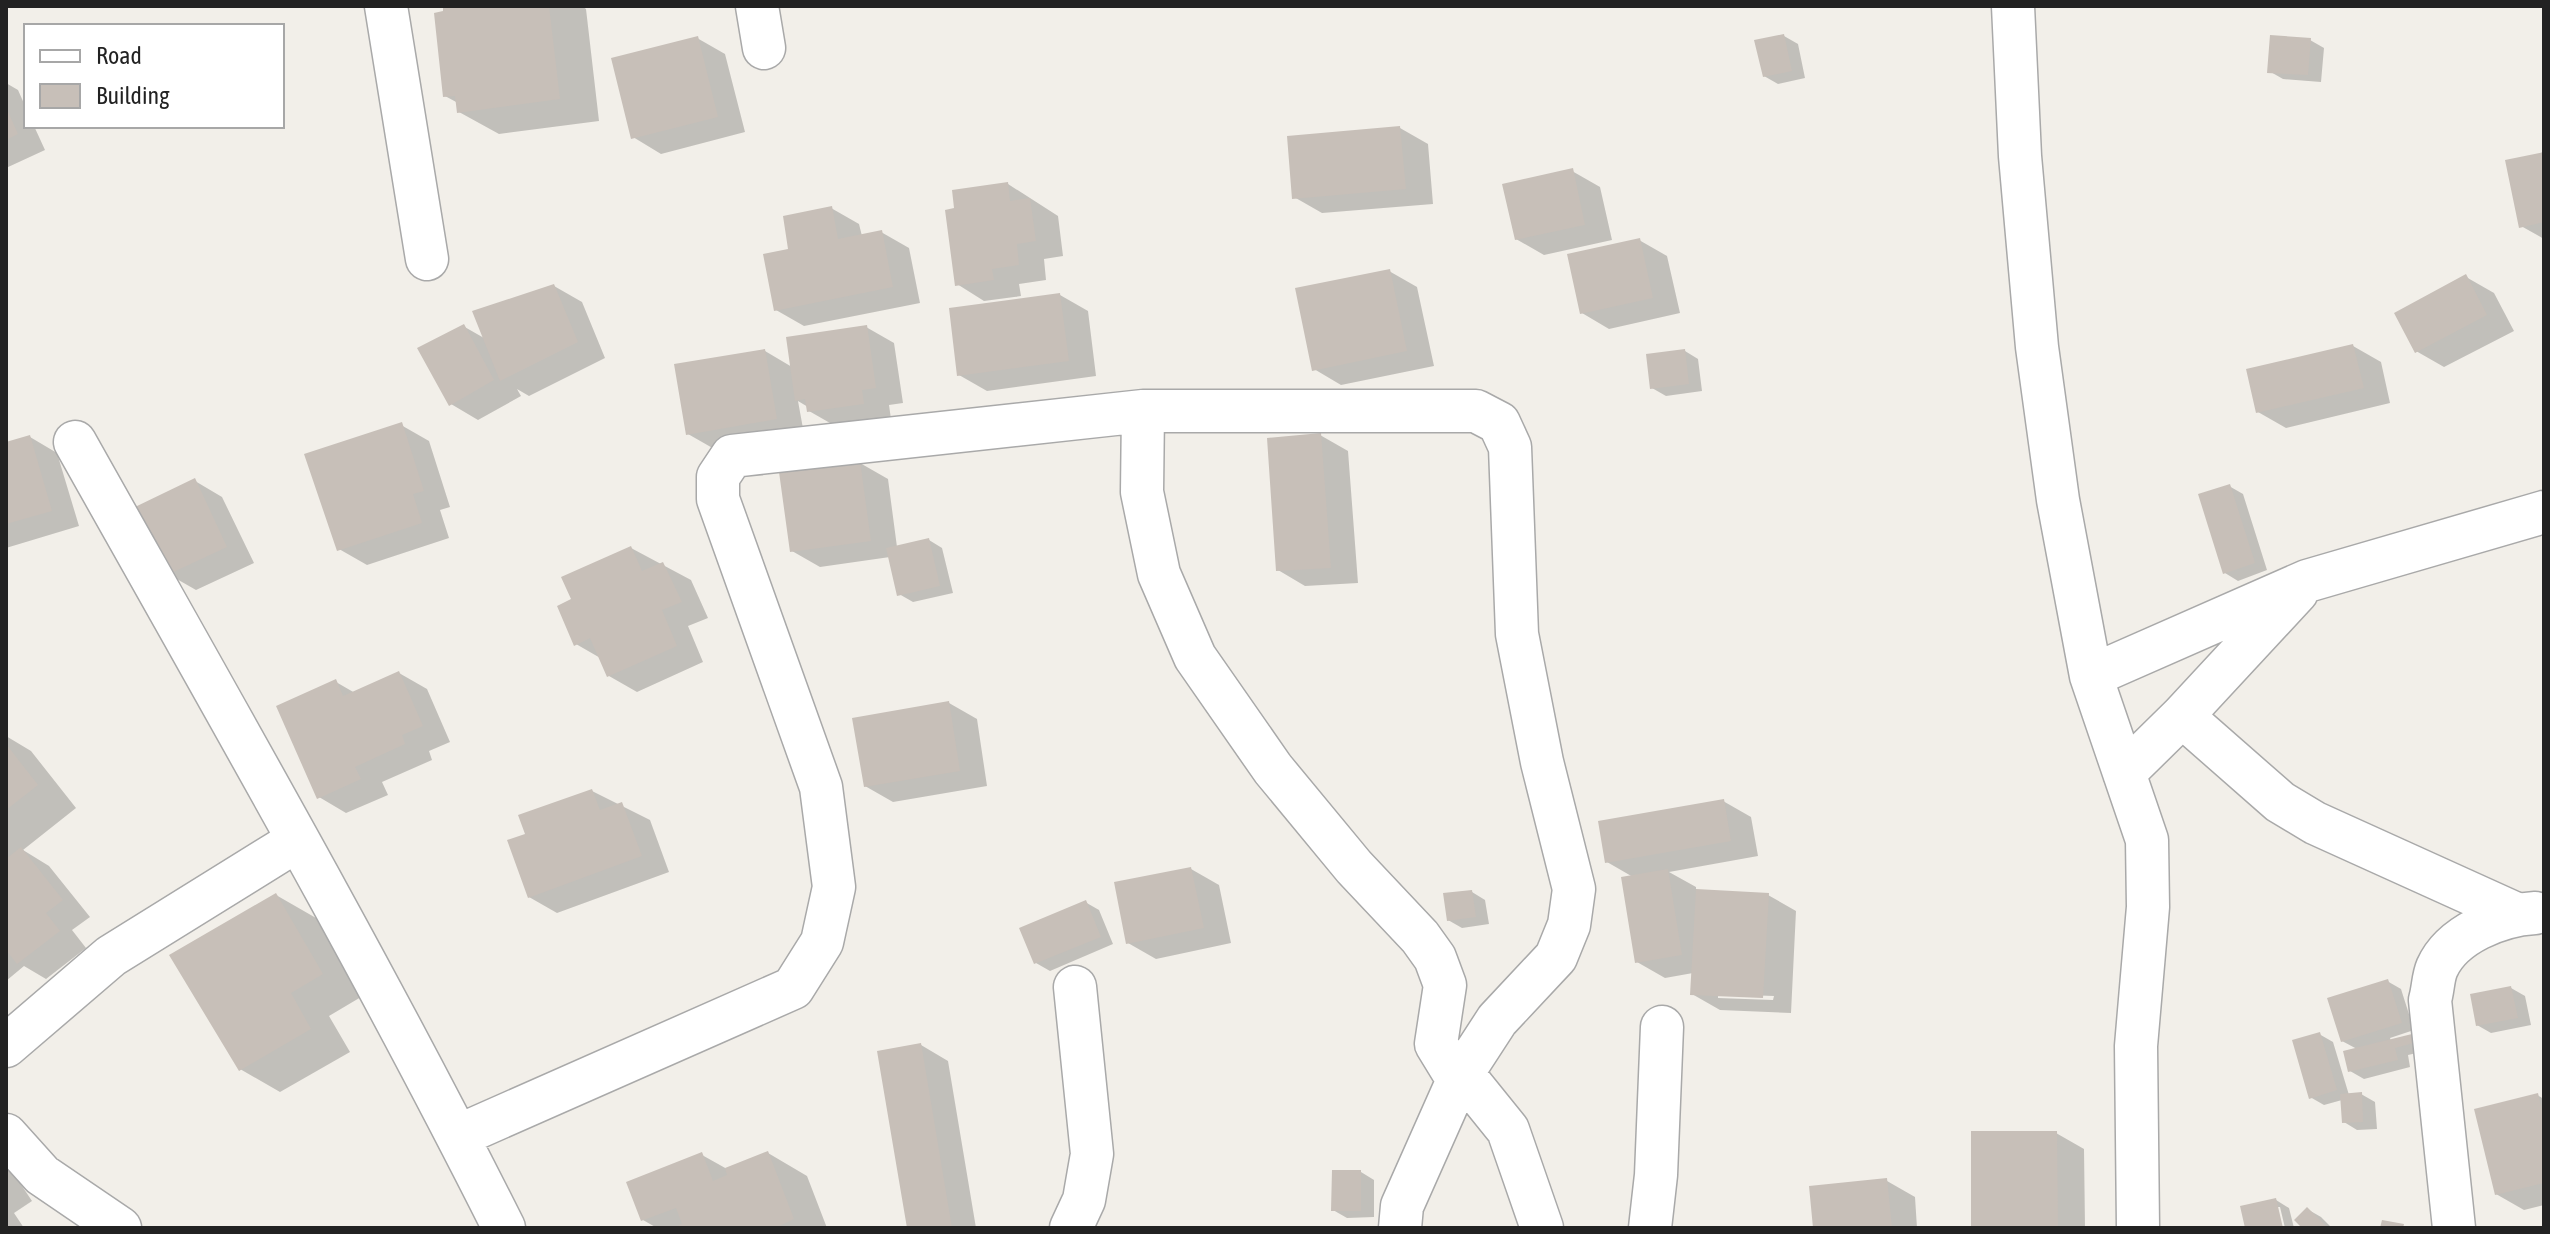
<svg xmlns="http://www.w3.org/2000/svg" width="2550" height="1234" viewBox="0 0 2550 1234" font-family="'Asap Condensed',sans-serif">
	<rect width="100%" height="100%" fill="#f2efe9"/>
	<!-- shadow -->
	<path fill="#0003" fill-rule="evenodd" d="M 445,6 L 582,6 L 586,9 L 599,121 L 499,134 L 459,112 L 458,103 L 445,96 Z
		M 1784,36 L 1798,44 L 1805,78 L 1778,84 L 1764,76 Z
		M 697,38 L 725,54 L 745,132 L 661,154 L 633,137 Z
		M 2310,40 L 2324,48 L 2321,82 L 2283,79 L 2269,71 Z
		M 6,83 L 18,90 L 26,108 L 26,126 L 34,126 L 45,150 L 6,168 Z
		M 1400,128 L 1428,144 L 1433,204 L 1322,213 L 1294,197 Z
		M 2544,154 L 2544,239 L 2521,226 Z
		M 1572,171 L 1600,187 L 1612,240 L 1544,255 L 1516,239 Z
		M 1008,184 L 1058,216 L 1063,256 L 1044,259 L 1046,280 L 1019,284 L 1021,296 L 984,301 L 957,284 Z
		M 831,208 L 859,224 L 862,236 L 881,232 L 909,248 L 920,303 L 804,326 L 776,310 L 790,251 Z
		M 1639,240 L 1667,256 L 1680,313 L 1609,329 L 1582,313 Z
		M 1389,271 L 1417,287 L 1434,366 L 1341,385 L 1314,369 Z
		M 2466,277 L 2494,293 L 2514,331 L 2444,367 L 2416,351 Z
		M 554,286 L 582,302 L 605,358 L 529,396 L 517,389 L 521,396 L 478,420 L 451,404 L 463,326 L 484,338 Z
		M 1060,295 L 1088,311 L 1096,376 L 987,391 L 959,375 Z
		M 866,327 L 894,343 L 903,403 L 889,405 L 891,419 L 837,427 L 809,411 L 808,407 L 798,401 L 804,434 L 716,450 L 688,434 L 765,351 L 792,367 Z
		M 2353,346 L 2381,362 L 2390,403 L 2286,428 L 2258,412 Z
		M 1685,351 L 1698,359 L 1702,391 L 1666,396 L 1652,388 Z
		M 401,425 L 429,441 L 450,507 L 440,510 L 449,538 L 367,565 L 339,549 Z
		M 1320,435 L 1348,451 L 1358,583 L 1305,586 L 1278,570 Z
		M 30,437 L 57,453 L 79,526 L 6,548 L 6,444 Z
		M 860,463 L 888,479 L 897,547 L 929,540 L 942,548 L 953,593 L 913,602 L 899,594 L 890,557 L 820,567 L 792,551 Z
		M 195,481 L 222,497 L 254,563 L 196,590 L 168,574 Z
		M 2229,486 L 2243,494 L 2267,570 L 2238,581 L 2225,573 Z
		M 631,548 L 691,580 L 708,618 L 688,626 L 703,662 L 637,692 L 609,676 L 602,659 L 576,644 L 574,600 Z
		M 399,673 L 427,689 L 450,742 L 429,751 L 432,760 L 382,782 L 388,795 L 346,813 L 319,797 L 336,682 L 355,693 Z
		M 949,703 L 977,719 L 987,786 L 893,802 L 865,786 Z
		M 6,736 L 31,751 L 76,808 L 23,850 L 49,866 L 90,917 L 72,930 L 86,948 L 46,979 L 24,966 L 6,981 Z
		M 592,791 L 650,820 L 669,872 L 557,913 L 529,897 L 527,835 Z
		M 1723,801 L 1751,817 L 1758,856 L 1669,872 L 1696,887 L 1696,891 L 1768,895 L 1796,911 L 1791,1013 L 1720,1010 L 1692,994 L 1693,973 L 1665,978 L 1637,962 L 1633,877 L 1607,862 ZM 1718,994 L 1774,996 L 1773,1000 L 1718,998 Z
		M 1191,869 L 1219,885 L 1231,943 L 1156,959 L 1128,943 Z
		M 1472,892 L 1485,900 L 1489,924 L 1462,928 L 1448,920 Z
		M 276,895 L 316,918 L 361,997 L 329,1016 L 350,1052 L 280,1092 L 240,1069 Z
		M 1085,902 L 1099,910 L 1113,944 L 1050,971 L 1036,963 Z
		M 2387,981 L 2401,989 L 2414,1030 L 2390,1038 L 2391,1041 L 2416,1035 L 2430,1050 L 2408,1055 L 2410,1067 L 2364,1079 L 2350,1071 L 2357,1049 L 2342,1041 Z
		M 2511,988 L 2525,996 L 2531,1025 L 2491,1033 L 2477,1025 Z
		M 2319,1034 L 2333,1042 L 2349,1095 L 2361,1094 L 2375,1102 L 2377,1129 L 2357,1130 L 2344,1122 L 2342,1100 L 2324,1105 L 2310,1097 Z
		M 921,1045 L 948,1061 L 976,1228 L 909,1228 Z
		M 2537,1095 L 2544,1099 L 2544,1205 L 2524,1210 L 2496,1194 Z
		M 2056,1133 L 2084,1149 L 2085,1228 L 1973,1228 Z
		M 768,1153 L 807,1176 L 827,1228 L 657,1228 L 643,1220 L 702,1155 L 727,1169 Z
		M 6,1162 L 32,1201 L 14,1213 L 24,1228 L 6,1228 Z
		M 1361,1172 L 1374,1180 L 1374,1217 L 1347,1218 L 1333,1210 Z
		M 1887,1181 L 1915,1197 L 1917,1228 L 1815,1228 Z
		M 2276,1200 L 2289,1208 L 2294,1228 L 2285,1228 L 2280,1207 L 2276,1207 L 2281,1228 L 2247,1228 Z
		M 2307,1209 L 2321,1217 L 2332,1228 L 2305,1228 Z"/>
	<!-- building -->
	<path fill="#c7bfb8" d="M 443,6 L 549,6 L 560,99 L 457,113 L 455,96 L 443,97 L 434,13 L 443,11 Z
		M 1784,34 L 1792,71 L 1763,77 L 1754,40 Z
		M 2270,35 L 2311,38 L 2308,75 L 2267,73 Z
		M 698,36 L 718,117 L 631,139 L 611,58 Z
		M 6,107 L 18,134 L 6,140 Z
		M 1400,126 L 1406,189 L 1292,199 L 1287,136 Z
		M 2544,152 L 2544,222 L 2519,228 L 2505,160 Z
		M 1573,168 L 1585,225 L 1515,240 L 1502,184 Z
		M 1008,182 L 1010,201 L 1030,198 L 1036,241 L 1017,244 L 1019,265 L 992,269 L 994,280 L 955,286 L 945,210 L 954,208 L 952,190 Z
		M 832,206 L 838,239 L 882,230 L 893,287 L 774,311 L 763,254 L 788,249 L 783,216 Z
		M 1640,238 L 1653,298 L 1580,314 L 1567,254 Z
		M 1390,269 L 1407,351 L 1312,371 L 1295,288 Z
		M 2466,274 L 2487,315 L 2415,353 L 2394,313 Z
		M 554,284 L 578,342 L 500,381 L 472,311 Z
		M 1060,293 L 1069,361 L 957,376 L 949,308 Z
		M 464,324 L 494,380 L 449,406 L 417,348 Z
		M 867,325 L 876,388 L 862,390 L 864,404 L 807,412 L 805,399 L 795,401 L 786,337 Z
		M 2353,344 L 2364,388 L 2256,413 L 2246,369 Z
		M 765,349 L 777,419 L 686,435 L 674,364 Z
		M 1685,349 L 1689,384 L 1650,389 L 1646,354 Z
		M 402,422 L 424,491 L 413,494 L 422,523 L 337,551 L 304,454 Z
		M 1321,433 L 1331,568 L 1276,571 L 1267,438 Z
		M 30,435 L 52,511 L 6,524 L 6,442 Z
		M 860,461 L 871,541 L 790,552 L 779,472 Z
		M 195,478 L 227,547 L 167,575 L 135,507 Z
		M 2230,484 L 2255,563 L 2223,574 L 2198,494 Z
		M 929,538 L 940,586 L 897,596 L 886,548 Z
		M 631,546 L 642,571 L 663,562 L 682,602 L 662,610 L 677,646 L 607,677 L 590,638 L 574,646 L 557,606 L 571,599 L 561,577 Z
		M 399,671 L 423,726 L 402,735 L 405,744 L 355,767 L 361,779 L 317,799 L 276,706 L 336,679 L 343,696 Z
		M 949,701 L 960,771 L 864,787 L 852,718 Z
		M 6,744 L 38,785 L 6,810 Z
		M 592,789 L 600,810 L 622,802 L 642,856 L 528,898 L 507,840 L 525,834 L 518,815 Z
		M 1724,799 L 1731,841 L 1605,863 L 1598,821 Z
		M 21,847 L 63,900 L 46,913 L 60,931 L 17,964 L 6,950 L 6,859 Z
		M 1191,867 L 1204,928 L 1126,944 L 1114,882 Z
		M 1668,869 L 1682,955 L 1635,963 L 1621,877 Z
		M 1696,889 L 1769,893 L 1763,998 L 1690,995 Z
		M 1472,890 L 1476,917 L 1447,921 L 1443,893 Z
		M 276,893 L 323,974 L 291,993 L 311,1029 L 239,1071 L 169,955 Z
		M 1086,900 L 1101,937 L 1034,964 L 1019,928 Z
		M 2388,979 L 2402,1023 L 2341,1042 L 2327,998 Z
		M 2511,986 L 2518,1018 L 2476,1026 L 2470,994 Z
		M 2320,1032 L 2337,1090 L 2309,1099 L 2292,1040 Z
		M 2416,1033 L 2417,1042 L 2395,1048 L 2398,1060 L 2348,1072 L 2343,1051 Z
		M 921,1043 L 952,1228 L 907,1228 L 877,1051 Z
		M 2362,1092 L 2363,1122 L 2342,1123 L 2340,1094 Z
		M 2538,1093 L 2544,1120 L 2544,1183 L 2495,1195 L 2474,1109 Z
		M 1971,1131 L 2057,1131 L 2058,1228 L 1971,1228 Z
		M 768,1151 L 794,1219 L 775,1228 L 672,1228 L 682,1224 L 676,1208 L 641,1221 L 626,1182 L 702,1152 L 713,1181 L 727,1175 L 725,1168 Z
		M 1332,1170 L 1361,1170 L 1361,1211 L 1331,1211 Z
		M 1887,1178 L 1892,1228 L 1813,1228 L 1809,1186 Z
		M 2276,1198 L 2283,1228 L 2245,1228 L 2240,1206 Z
		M 2307,1207 L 2328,1228 L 2302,1228 L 2294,1220 Z
		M 2382,1220 L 2404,1224 L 2403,1228 L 2380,1228 Z"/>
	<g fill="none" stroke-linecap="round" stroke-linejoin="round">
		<!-- minor casing -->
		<g stroke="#a9a9a9" stroke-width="45">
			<path id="minor" d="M 386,6 L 427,259
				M 757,6 L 764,48
				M 2013,6 L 2020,156 L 2037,347 L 2058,500 L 2091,676 L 2147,840 L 2148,907 L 2136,1046 L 2138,1228
				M 1143,411 L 1142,492 L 1159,574 L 1195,657 L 1273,769 L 1354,867 L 1420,937 L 1435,958 L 1445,985 L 1436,1044 L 1458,1080
				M 75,442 C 221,702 370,961 504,1228
				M 2091,676 L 2307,581 L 2544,512
				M 2182,716 L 2280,802 L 2315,823 L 2516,914
				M 2124,773 L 2182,716 L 2297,592
				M 6,1046 L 111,956 L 298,840
				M 1462,1073 L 1508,1130 L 1542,1228
				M 6,1135 L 42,1175 L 120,1228
				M 458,1136 L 793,988 L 822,942 L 834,887 L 821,787 L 718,499 L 718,477 L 732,456 L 1143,411 L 1476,411 L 1499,423 L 1510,447 L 1517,634 L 1542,762 L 1574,889 L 1569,925 L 1556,957 L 1497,1020 L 1458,1080 L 1402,1206 L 1400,1228
				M 1071,1228 L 1084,1200 L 1092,1154 L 1075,987
				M 1650,1228 L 1656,1175 L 1662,1027
				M 2454,1228 L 2430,1000 C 2433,990 2433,977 2437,968 C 2452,934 2500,915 2535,913"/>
		</g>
		<!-- minor -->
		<use href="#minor" stroke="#fff" stroke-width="42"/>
	</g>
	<!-- border -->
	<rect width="2550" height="1234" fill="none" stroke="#222222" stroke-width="16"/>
	<!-- legend -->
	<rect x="24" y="24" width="260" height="104" fill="#ffffff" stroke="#a7a7a7" stroke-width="2"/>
	<rect x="40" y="50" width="40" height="12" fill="#ffffff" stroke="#a7a7a7" stroke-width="2"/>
	<text x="96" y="64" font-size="24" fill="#222222">Road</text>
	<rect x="40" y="84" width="40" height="24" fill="#c7bfb8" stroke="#a7a7a7" stroke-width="2"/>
	<text x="96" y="104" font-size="24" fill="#222222">Building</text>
</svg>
